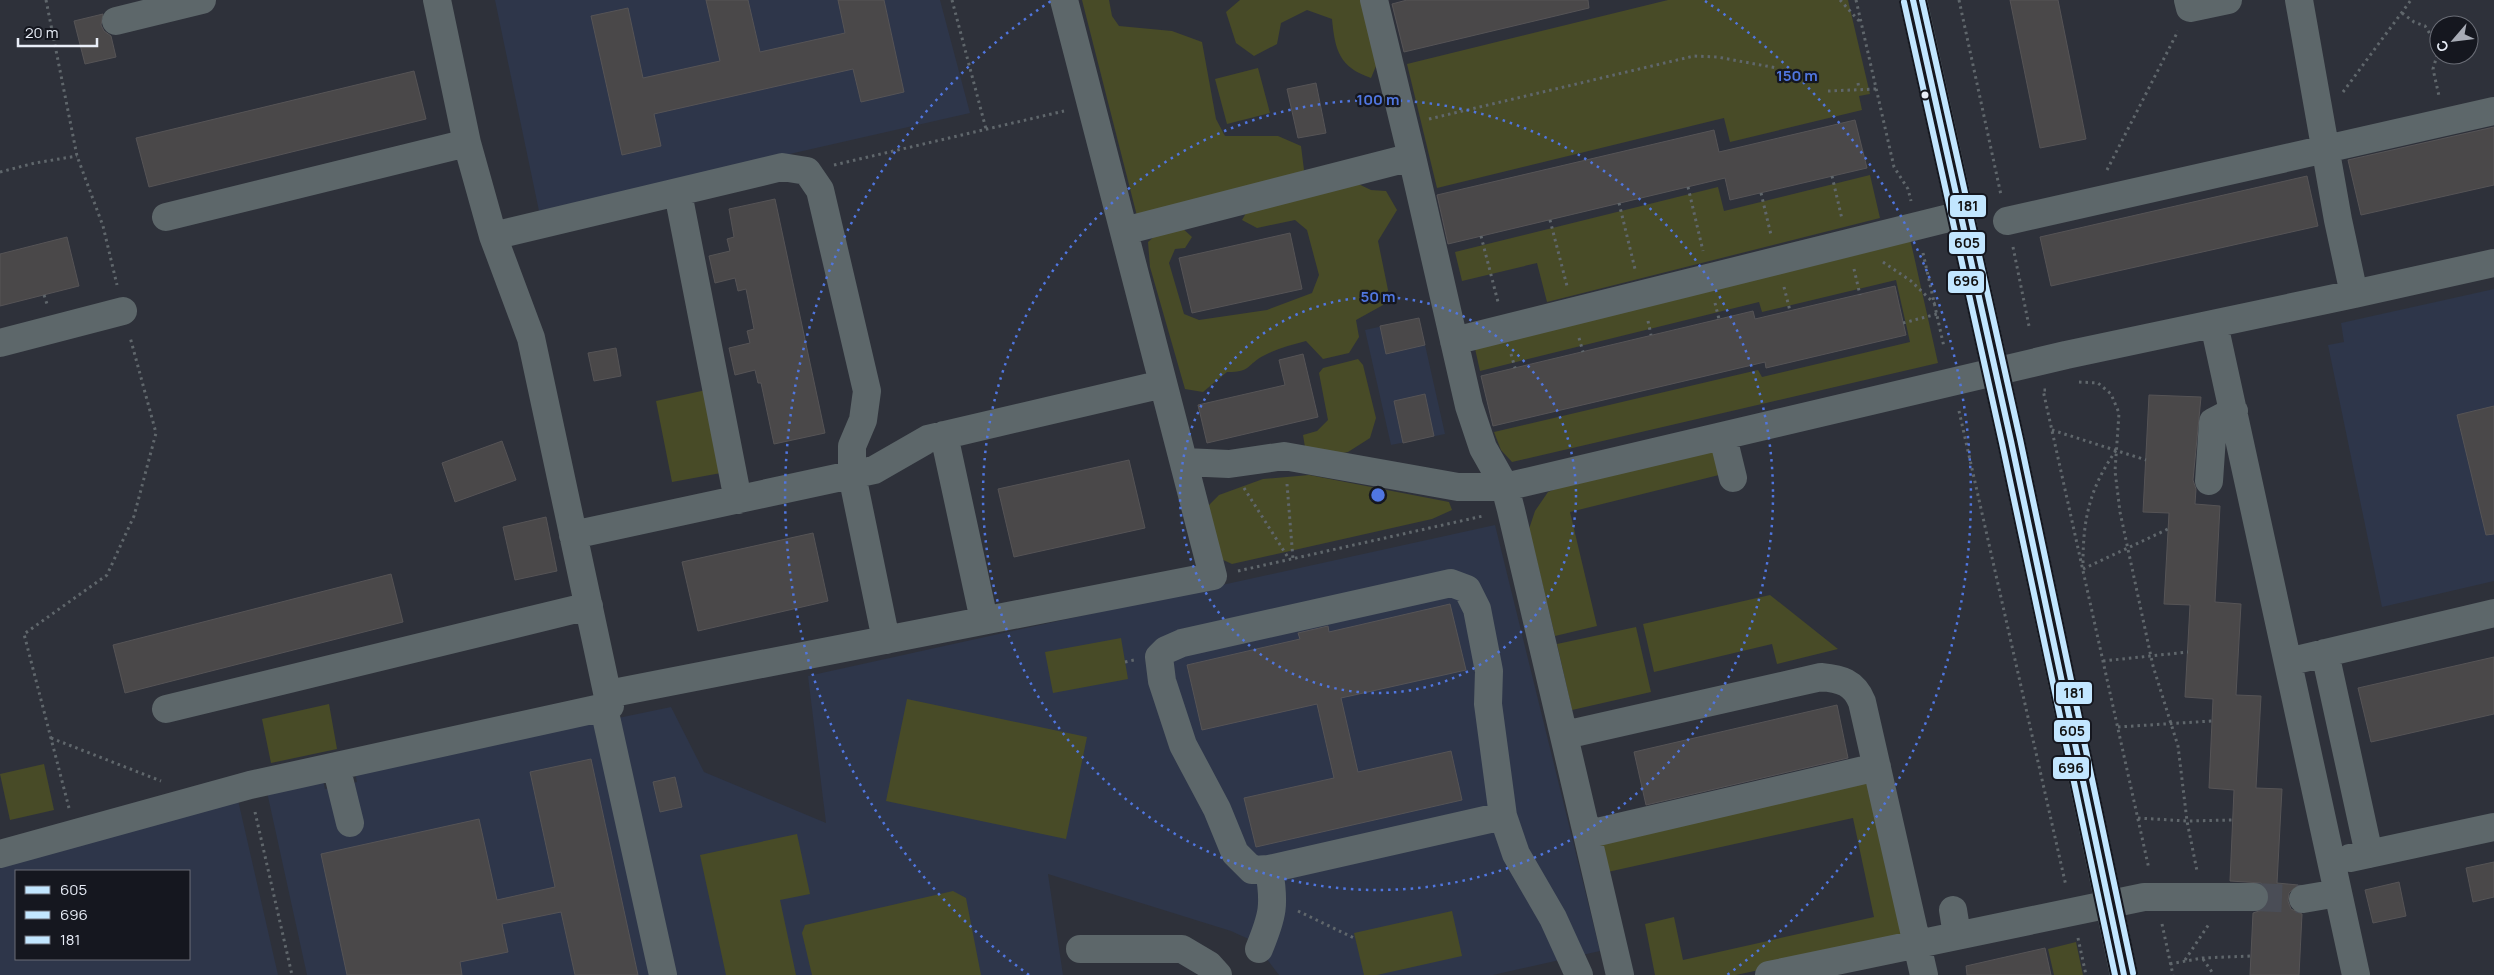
<svg xmlns="http://www.w3.org/2000/svg" width="2494" height="975" viewBox="0 0 2494 975" font-family="Manrope,sans-serif">
	<rect width="100%" height="100%" fill="#2e313a"/>
	<!-- built -->
	<path fill="#2e364a" fill-rule="evenodd" d="M 495,0 L 940,0 L 970,113 L 539,211 Z
		M 2494,289 L 2494,581 L 2382,607 L 2328,345 L 2344,342 L 2341,323 Z
		M 1419,318 L 1445,434 L 1391,445 L 1365,330 Z
		M 1495,525 L 1600,951 L 1493,975 L 1279,975 L 1253,941 L 1231,931 L 1048,874 L 1063,975 L 307,975 L 267,792 L 323,780 L 325,789 L 357,782 L 355,773 L 671,707 L 704,772 L 826,823 L 808,676 Z
		M 238,800 L 278,975 L 0,975 L 0,867 ZM 16,871 L 189,871 L 189,959 L 16,959 Z"/>
	<!-- green -->
	<path fill="#484b27" d="M 1082,0 L 1109,0 L 1112,16 L 1119,26 L 1172,31 L 1202,42 L 1216,119 L 1225,136 L 1278,136 L 1301,146 L 1304,170 L 1295,182 L 1137,216 Z
		M 1240,0 L 1365,0 L 1379,59 L 1371,78 C 1339,67 1335,50 1332,19 L 1307,10 L 1281,23 L 1277,44 L 1254,56 L 1236,43 L 1226,12 Z
		M 1668,0 L 1848,0 L 1870,94 L 1859,96 L 1862,110 L 1730,142 L 1724,118 L 1437,188 L 1407,64 Z
		M 1258,68 L 1270,113 L 1227,124 L 1215,79 Z
		M 1870,175 L 1880,218 L 1547,302 L 1537,263 L 1462,281 L 1455,252 L 1718,187 L 1724,211 Z
		M 1354,182 L 1371,190 L 1386,191 L 1397,210 L 1378,241 L 1388,290 L 1383,305 L 1356,320 L 1359,337 L 1349,353 L 1323,359 L 1306,341 C 1292,345 1278,348 1265,355 C 1245,365 1253,372 1227,372 L 1203,392 L 1185,389 L 1150,267 L 1148,242 L 1163,229 L 1180,226 L 1192,237 L 1185,248 L 1175,249 L 1169,263 L 1184,314 L 1199,320 L 1267,310 L 1312,293 L 1319,275 L 1307,230 L 1295,220 L 1257,228 L 1242,220 L 1249,208 Z
		M 1909,234 L 1938,363 L 1512,462 L 1501,450 L 1494,432 L 1758,370 L 1762,377 L 1910,342 L 1896,280 L 1762,312 L 1759,302 L 1480,371 L 1474,344 Z
		M 1358,359 L 1363,365 L 1376,418 L 1370,438 L 1348,452 L 1332,455 L 1305,447 L 1303,435 L 1317,431 L 1328,420 L 1319,373 L 1323,368 Z
		M 706,390 L 721,473 L 672,482 L 656,401 Z
		M 1716,447 L 1723,474 L 1570,512 L 1597,626 L 1555,636 L 1529,529 L 1535,511 L 1548,492 L 1576,481 Z
		M 1309,475 L 1449,502 L 1452,510 L 1432,519 L 1232,564 L 1219,558 L 1206,508 L 1219,495 L 1263,479 Z
		M 1770,595 L 1838,649 L 1777,664 L 1772,644 L 1654,672 L 1643,624 Z
		M 1636,627 L 1651,692 L 1572,710 L 1557,644 Z
		M 1121,638 L 1128,679 L 1053,693 L 1045,652 Z
		M 907,699 L 1087,737 L 1066,839 L 886,801 Z
		M 329,704 L 337,749 L 271,763 L 262,719 Z
		M 44,764 L 54,810 L 10,820 L 0,774 Z
		M 1872,775 L 1909,938 L 1736,975 L 1655,975 L 1645,924 L 1674,917 L 1683,960 L 1874,917 L 1853,818 L 1603,873 L 1595,838 Z
		M 797,834 L 810,894 L 780,900 L 796,975 L 726,975 L 700,855 Z
		M 953,891 L 966,898 L 981,975 L 812,975 L 802,933 L 805,925 Z
		M 1452,911 L 1462,956 L 1377,975 L 1364,975 L 1354,933 Z
		M 2076,942 L 2083,975 L 2054,975 L 2048,949 Z"/>
	<!-- building -->
	<path fill="#4a4849" stroke="#565456" d="M 706,0 L 748,0 L 760,52 L 845,33 L 838,0 L 884,0 L 904,92 L 861,102 L 853,69 L 654,114 L 661,146 L 622,155 L 591,16 L 628,8 L 643,78 L 720,61 Z
		M 1407,0 L 1588,0 L 1589,8 L 1404,52 L 1392,4 Z
		M 2010,0 L 2058,0 L 2086,139 L 2040,148 Z
		M 103,14 L 101,25 L 104,31 L 111,36 L 116,57 L 85,64 L 74,21 Z
		M 414,71 L 426,119 L 149,187 L 136,138 Z
		M 1316,83 L 1326,133 L 1298,138 L 1287,89 Z
		M 1855,120 L 1867,168 L 1730,200 L 1725,178 L 1448,244 L 1437,195 L 1714,130 L 1719,152 Z
		M 2494,127 L 2494,185 L 2361,215 L 2348,160 Z
		M 2307,176 L 2318,226 L 2051,286 L 2040,237 Z
		M 775,199 L 825,433 L 774,444 L 761,383 L 758,383 L 755,370 L 735,375 L 729,348 L 750,343 L 747,331 L 754,329 L 746,289 L 738,291 L 735,278 L 715,283 L 709,256 L 730,251 L 727,239 L 734,237 L 729,209 Z
		M 1290,233 L 1302,289 L 1192,313 L 1179,258 Z
		M 67,237 L 79,286 L 0,306 L 0,254 Z
		M 1895,286 L 1906,335 L 1766,368 L 1765,362 L 1493,426 L 1481,376 L 1753,311 L 1755,319 Z
		M 1419,318 L 1425,345 L 1386,354 L 1380,326 Z
		M 616,348 L 621,376 L 594,381 L 588,353 Z
		M 1303,354 L 1318,417 L 1207,443 L 1198,405 L 1285,385 L 1279,360 Z
		M 1425,394 L 1434,436 L 1403,443 L 1394,401 Z
		M 2149,395 L 2201,397 L 2193,480 L 2196,489 L 2195,504 L 2220,506 L 2215,602 L 2241,604 L 2236,695 L 2261,696 L 2256,788 L 2282,789 L 2277,883 L 2298,885 L 2289,893 L 2288,901 L 2291,909 L 2302,914 L 2299,975 L 2250,975 L 2253,913 L 2262,910 L 2268,904 L 2270,897 L 2267,889 L 2261,883 L 2230,881 L 2234,790 L 2209,788 L 2213,699 L 2185,697 L 2190,605 L 2164,604 L 2169,513 L 2143,512 Z
		M 2494,406 L 2494,534 L 2486,535 L 2457,415 Z
		M 502,441 L 516,480 L 455,502 L 442,463 Z
		M 1129,460 L 1145,528 L 1014,557 L 998,489 Z
		M 546,517 L 557,571 L 515,580 L 503,527 Z
		M 813,533 L 828,601 L 698,631 L 682,562 Z
		M 391,574 L 403,622 L 125,693 L 113,645 Z
		M 1450,604 L 1466,670 L 1341,698 L 1358,772 L 1451,751 L 1462,800 L 1256,847 L 1244,798 L 1334,778 L 1317,704 L 1202,730 L 1187,665 L 1300,639 L 1298,633 L 1328,626 L 1329,632 Z
		M 2494,657 L 2494,714 L 2371,742 L 2358,688 Z
		M 1837,705 L 1848,758 L 1646,805 L 1634,752 Z
		M 591,759 L 638,975 L 575,975 L 561,912 L 502,924 L 508,952 L 460,962 L 462,975 L 347,975 L 321,854 L 479,819 L 497,900 L 555,887 L 530,772 Z
		M 675,777 L 682,807 L 660,812 L 653,782 Z
		M 2494,862 L 2494,897 L 2473,902 L 2466,868 Z
		M 2399,882 L 2406,916 L 2373,923 L 2365,890 Z
		M 2045,948 L 2051,975 L 1967,975 L 1966,966 Z"/>
	<g fill="none" stroke-linecap="round" stroke-linejoin="round">
		<!-- minor-tunnel -->
		<path stroke="#4a4d56" stroke-width="28" stroke-dasharray="28 14" stroke-linecap="butt" d="M 2254,897 L 2303,899"/>
		<!-- path -->
		<path stroke="#60676c" stroke-width="3" stroke-dasharray="2.5 4" stroke-linecap="butt" d="M 46,0 L 77,156 L 103,226 L 117,285
			M 952,0 L 986,129
			M 1840,0 L 1860,22
			M 1856,0 L 1894,167 L 1908,189 L 1911,201
			M 1959,0 L 2001,195
			M 2402,13 L 2414,22 L 2425,26 L 2432,37 L 2438,52 L 2433,69 L 2439,96
			M 1858,83 L 1859,89
			M 1828,91 L 1876,89
			M 2343,92 L 2411,0
			M 1429,119 L 1694,56 L 1717,57 L 1777,68
			M 834,165 L 1064,111
			M 2107,170 L 2178,31
			M 0,172 L 35,163 L 77,156
			M 1832,176 L 1842,219
			M 1688,187 L 1703,251
			M 1761,193 L 1771,235
			M 1619,203 L 1635,269
			M 1550,220 L 1567,286
			M 1481,236 L 1498,302
			M 2013,247 L 2029,326
			M 1923,253 L 1944,347
			M 1883,262 L 1911,281 L 1935,304
			M 1854,269 L 1860,295
			M 1784,287 L 1790,311
			M 44,295 L 47,304
			M 1715,303 L 1719,319
			M 1648,321 L 1651,335
			M 1903,323 L 1937,314
			M 1579,338 L 1583,352
			M 1511,354 L 1515,368
			M 2079,382 L 2098,383 L 2111,394 L 2119,413 L 2115,471 L 2120,512 L 2153,666 L 2178,746 L 2187,821 L 2197,871
			M 2046,390 L 2043,390 L 2149,869
			M 1959,411 L 2066,886
			M 2052,430 L 2146,460
			M 1287,484 L 1293,559
			M 1244,488 L 1289,559
			M 2083,563 C 2083,518 2090,487 2117,449
			M 2083,569 L 2168,529
			M 1238,571 L 1483,516
			M 2103,661 L 2188,652
			M 1125,662 L 1134,660
			M 2118,727 L 2212,721
			M 51,738 L 161,781
			M 69,808 L 24,634 L 107,575 L 134,516 L 156,433 L 130,337
			M 255,812 L 292,975
			M 2138,818 L 2187,821 L 2233,820
			M 1298,911 L 1356,939
			M 2162,924 L 2173,975
			M 2078,938 L 2086,975
			M 2203,959 L 2214,975
			M 2185,960 L 2209,924
			M 2170,964 L 2202,958 L 2251,956"/>
		<!-- minor -->
		<path stroke="#5d676a" stroke-width="28" d="M 1374,0 L 1412,157 L 1469,406 L 1483,448 L 1505,487 L 1511,510 L 1620,975
			M 2188,0 L 2190,8 L 2228,0
			M 2299,0 L 2338,220 L 2354,294 L 2494,263
			M 116,21 L 202,0
			M 678,193 L 738,500
			M 166,217 L 467,143
			M 2007,221 L 2494,111
			M 1124,231 L 1412,157
			M 493,236 L 782,167 L 807,171 L 820,190 L 867,391 L 863,420 L 852,446 L 852,475 L 886,640
			M 2214,324 L 2356,975
			M 1454,341 L 1961,215
			M 0,343 L 123,311
			M 944,435 L 984,620
			M 1723,437 L 1733,478
			M 1184,462 L 1229,464 L 1284,456 L 1458,487 L 1505,487 L 2066,355 L 2354,294
			M 2209,481 L 2213,422 L 2234,411
			M 573,535 L 874,470 L 928,439 L 1163,384
			M 2325,653 L 2369,854
			M 2288,662 L 2494,613
			M 608,694 L 1213,576 L 1064,0
			M 604,708 L 663,975
			M 166,709 L 589,606
			M 1565,735 L 1821,677 C 1841,679 1854,682 1862,702 L 1924,975
			M 336,766 L 350,823
			M 1503,816 L 1269,869 L 1252,870 L 1235,853 L 1217,809 L 1183,745 L 1162,681 L 1159,657 L 1166,650 L 1182,643 L 1451,583 L 1467,589 L 1477,609 L 1489,671 L 1488,704 L 1503,816 L 1516,854 L 1553,918 L 1579,975
			M 1589,834 L 1877,767
			M 0,854 L 250,785 L 610,706 L 531,338 L 493,236 L 467,143 L 437,0
			M 2350,858 L 2494,827
			M 2303,899 L 2338,893
			M 1953,910 L 1957,935
			M 1080,949 L 1182,949 L 1209,965 L 1218,975
			M 1259,949 C 1273,915 1275,905 1269,869
			M 1769,975 L 2144,897 L 2254,897"/>
		<!-- major -->
		<path stroke="#647176" stroke-width="28" d="M 1913,0 L 2011,441 L 2124,975"/>
		<!-- bus-1 casing -->
		<g stroke="#15171f" stroke-width="10">
			<path id="bus-1" d="M 1913,0 L 2011,441 L 2124,975"/>
		</g>
		<!-- bus-2 casing -->
		<g stroke="#15171f" stroke-width="10">
			<path id="bus-2" d="M 1904,2 L 2002,443 L 2115,975"/>
		</g>
		<!-- bus-3 casing -->
		<g stroke="#15171f" stroke-width="10">
			<path id="bus-3" d="M 1922,0 L 2020,439 L 2133,973"/>
		</g>
		<!-- bus-1 -->
		<use href="#bus-1" stroke="#c2e6ff" stroke-width="6"/>
		<!-- bus-2 -->
		<use href="#bus-2" stroke="#c2e6ff" stroke-width="6"/>
		<!-- bus-3 -->
		<use href="#bus-3" stroke="#c2e6ff" stroke-width="6"/>
	</g>
	<!-- distance rings -->
	<g fill="none" stroke="#5076e0" stroke-width="2.5" stroke-dasharray="2.5 5">
		<circle cx="1378" cy="495" r="198"/>
		<circle cx="1378" cy="495" r="395"/>
		<path d="M1029 975A593 593 0 0 1 1051 1M1705 1A593 593 0 0 1 1727 975"/>
	</g>
	<!-- markers -->
	<circle fill="#e9eef8" stroke="#15171f" stroke-width="2" cx="1925" cy="95" r="4.5"/>
	<circle cx="1378" cy="495" r="8" fill="#5076e0" stroke="#15171f" stroke-width="2.5"/>
	<g font-size="15" text-anchor="middle" font-weight="bold" fill="#5076e0" stroke="#15171f" stroke-width="4.5" stroke-linejoin="round" paint-order="stroke">
		<text x="1797" y="81">150 m</text>
		<text x="1378" y="105">100 m</text>
		<text x="1378" y="302">50 m</text>
	</g>
	<g stroke="#15171f" stroke-width="2">
		<rect x="1949" y="194" width="38" height="24" rx="5" fill="#c2e6ff"/>
		<rect x="1948" y="231" width="38" height="24" rx="5" fill="#c2e6ff"/>
		<rect x="1947" y="270" width="38" height="24" rx="5" fill="#c2e6ff"/>
		<rect x="2055" y="681" width="38" height="24" rx="5" fill="#c2e6ff"/>
		<rect x="2053" y="719" width="38" height="24" rx="5" fill="#c2e6ff"/>
		<rect x="2052" y="756" width="38" height="24" rx="5" fill="#c2e6ff"/>
	</g>
	<g font-size="14" text-anchor="middle" font-weight="bold" fill="#111">
		<text x="1968" y="211">181</text>
		<text x="1967" y="248">605</text>
		<text x="1966" y="286">696</text>
		<text x="2074" y="698">181</text>
		<text x="2072" y="736">605</text>
		<text x="2071" y="773">696</text>
	</g>
	<!-- legend -->
	<rect x="15" y="870" width="175" height="90" fill="#15171f" stroke="#6a6d76"/>
	<rect x="25" y="886" width="25" height="8" fill="#c2e6ff" stroke="#6a6d76"/>
	<text x="60" y="895" font-size="15" fill="#e9eef8">605</text>
	<rect x="25" y="911" width="25" height="8" fill="#c2e6ff" stroke="#6a6d76"/>
	<text x="60" y="920" font-size="15" fill="#e9eef8">696</text>
	<rect x="25" y="936" width="25" height="8" fill="#c2e6ff" stroke="#6a6d76"/>
	<text x="60" y="945" font-size="15" fill="#e9eef8">181</text>
	<!-- north arrow -->
	<g transform="translate(2454 40) rotate(242)"><circle r="24" fill="#15171f" stroke="#6a6d76"/>
	<path d="M0-4L9 19L0 12L-9 19Z" fill="#a8acb6"/>
	<text y="-8" font-size="14" font-weight="bold" text-anchor="middle" fill="#e9eef8">С</text>
	</g>
	<!-- scale -->
	<path d="M18 38v8h79v-8" fill="none" stroke="#e9eef8" stroke-width="2.5"/>
	<text x="25" y="38" font-size="15" fill="#e9eef8" stroke="#15171f" stroke-width="4" paint-order="stroke">20 m</text>
</svg>
